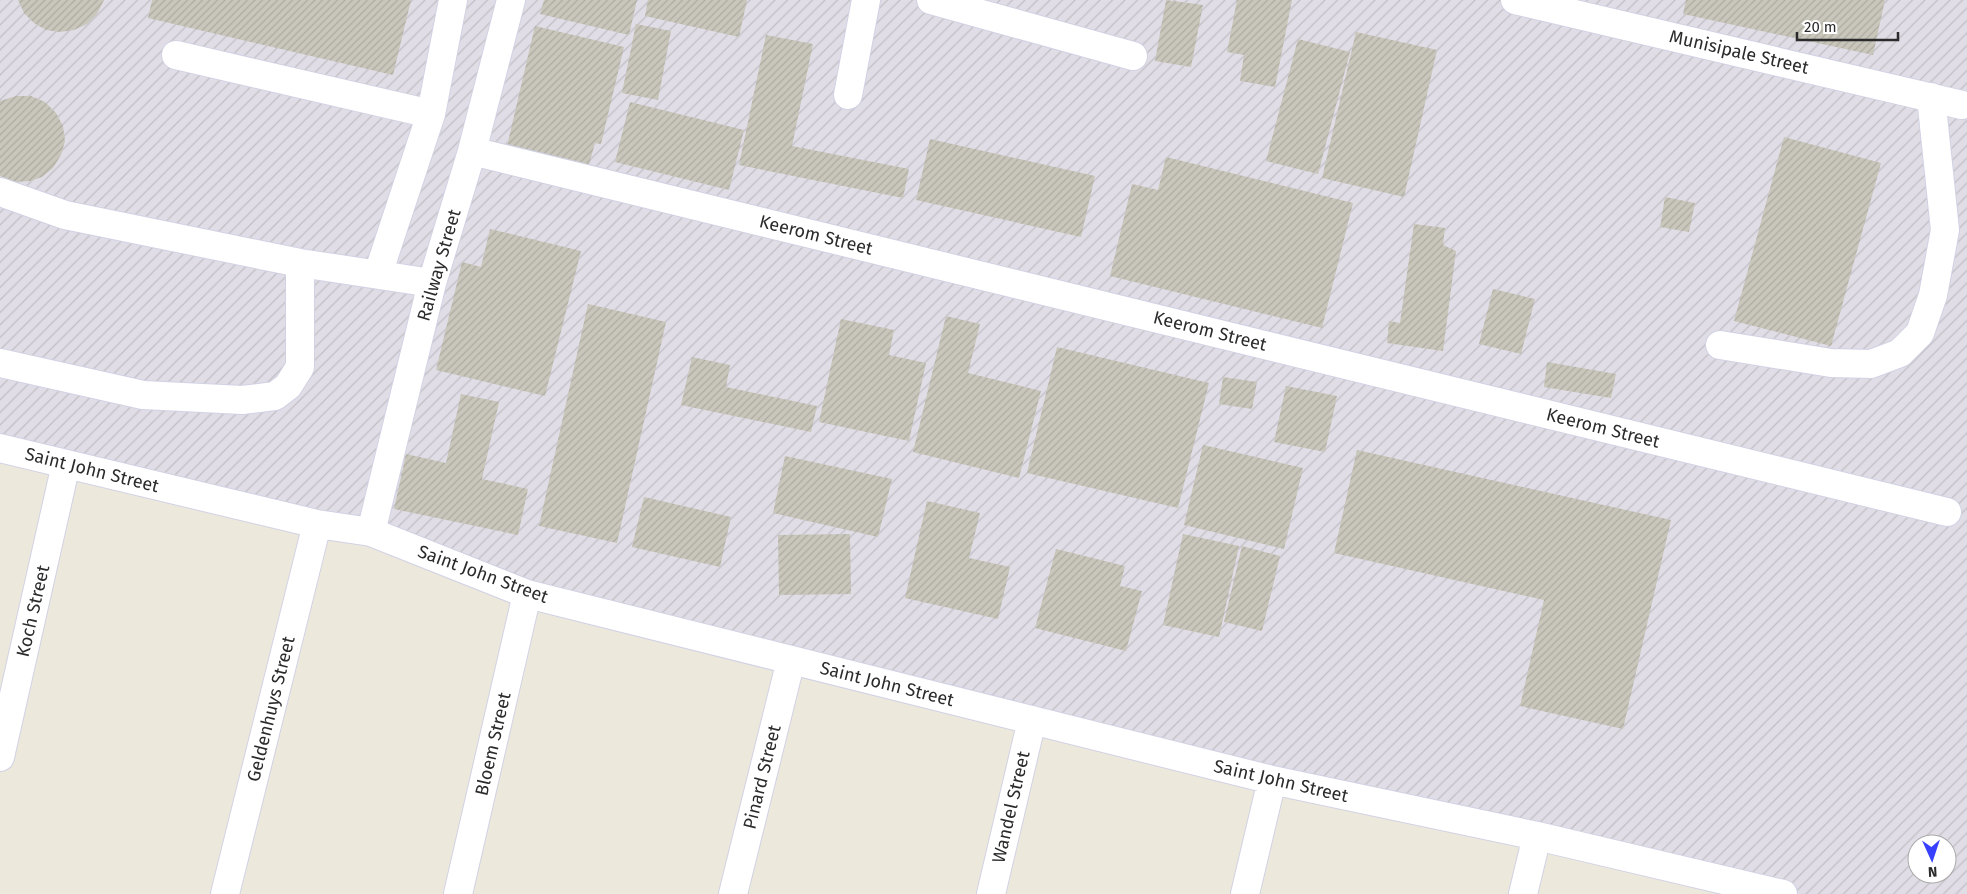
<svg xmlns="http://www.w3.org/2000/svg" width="1967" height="894" viewBox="0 0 1967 894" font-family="'Fira Sans',sans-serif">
	<defs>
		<pattern id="industrial-furrows" width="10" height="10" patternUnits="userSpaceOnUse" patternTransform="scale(1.25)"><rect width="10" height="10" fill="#e1dde6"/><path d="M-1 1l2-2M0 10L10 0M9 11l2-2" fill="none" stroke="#c1bec5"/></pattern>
		<pattern id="building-hatch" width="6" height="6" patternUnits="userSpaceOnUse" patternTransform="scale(1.25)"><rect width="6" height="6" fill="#c9c6bb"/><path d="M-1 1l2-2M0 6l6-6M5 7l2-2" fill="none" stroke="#adaaa1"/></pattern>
	</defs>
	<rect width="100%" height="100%" fill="#ede8dc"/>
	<!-- industrial -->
	<path fill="url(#industrial-furrows)" fill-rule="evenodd" d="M 0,0 L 1967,0 L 1967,894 L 1783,894 L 527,594 L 371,532 L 0,448 ZM 1917,844 L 1947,844 L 1947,874 L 1917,874 Z"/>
	<!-- building -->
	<path fill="url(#building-hatch)" d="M 18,0 L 104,0 L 97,14 L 87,24 L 74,30 L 60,32 L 46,30 L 34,23 L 24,13 Z
		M 152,0 L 411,0 L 393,75 L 148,18 Z
		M 544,0 L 637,0 L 629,35 L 540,14 Z
		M 648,0 L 747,0 L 739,37 L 645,16 Z
		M 1166,0 L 1203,5 L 1191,67 L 1155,61 Z
		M 1237,0 L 1292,0 L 1275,87 L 1240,81 L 1244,55 L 1227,52 Z
		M 1686,0 L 1885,0 L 1873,55 L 1683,14 Z
		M 636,24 L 671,31 L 658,100 L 622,93 Z
		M 535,26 L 624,47 L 601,144 L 595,143 L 589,165 L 507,146 Z
		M 1356,32 L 1437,50 L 1404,197 L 1322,178 Z
		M 766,35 L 813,44 L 792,146 L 909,169 L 903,198 L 739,165 Z
		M 1298,39 L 1350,52 L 1318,174 L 1266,161 Z
		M 16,96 L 31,96 L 45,102 L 56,113 L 63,126 L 65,141 L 61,155 L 53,168 L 42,177 L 30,181 L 16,182 L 0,176 L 0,101 Z
		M 630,102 L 744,130 L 729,190 L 615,162 Z
		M 1784,137 L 1881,163 L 1831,346 L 1734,321 Z
		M 930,139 L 1095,176 L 1081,237 L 916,200 Z
		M 1166,157 L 1353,203 L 1322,328 L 1110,276 L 1132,184 L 1158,190 Z
		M 1665,197 L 1695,203 L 1689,232 L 1660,227 Z
		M 1414,224 L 1445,228 L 1443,245 L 1456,251 L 1443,351 L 1387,343 L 1389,321 L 1400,323 Z
		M 490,229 L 581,251 L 545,396 L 436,370 L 462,262 L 481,267 Z
		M 1493,289 L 1535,299 L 1521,354 L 1479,344 Z
		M 588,304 L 666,322 L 617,543 L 539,526 Z
		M 946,316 L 980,324 L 968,373 L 1041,391 L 1019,478 L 913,452 Z
		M 841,319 L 894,330 L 889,355 L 926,363 L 909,441 L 819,422 Z
		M 1057,347 L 1209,383 L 1178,508 L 1027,473 Z
		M 692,357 L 730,365 L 726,387 L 817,406 L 811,432 L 681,405 Z
		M 1547,362 L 1616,374 L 1611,398 L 1544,387 Z
		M 1223,377 L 1257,382 L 1252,409 L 1219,404 Z
		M 1286,386 L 1337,396 L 1325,452 L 1274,442 Z
		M 461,394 L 499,402 L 482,479 L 528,489 L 518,535 L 394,509 L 406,454 L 446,463 Z
		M 1203,445 L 1303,468 L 1284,549 L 1184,525 Z
		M 1357,450 L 1671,520 L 1623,729 L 1520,706 L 1544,600 L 1334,553 Z
		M 785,456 L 892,479 L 878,537 L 773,513 Z
		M 644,497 L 731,517 L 720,567 L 632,547 Z
		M 927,501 L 980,513 L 969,558 L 1010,567 L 998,619 L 905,598 Z
		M 850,534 L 851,594 L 779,595 L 778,535 Z
		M 1183,534 L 1239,546 L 1219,637 L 1163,625 Z
		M 1242,546 L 1280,556 L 1262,631 L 1224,622 Z
		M 1056,549 L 1125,566 L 1120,586 L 1142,591 L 1126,651 L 1035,628 Z"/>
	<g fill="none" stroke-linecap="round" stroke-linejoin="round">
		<!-- minor casing -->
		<g stroke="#d1d2e4" stroke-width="30">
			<path id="minor" d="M 931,0 L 1133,56
				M 1515,0 L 1962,105
				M 176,55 L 431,114
				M 848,95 L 866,0
				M 472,151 L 1947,512
				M 0,192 L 65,215 L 300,263 L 432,283
				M 378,274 L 431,114 L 453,0
				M 1720,345 L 1831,363 L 1871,364 L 1900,353 L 1920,333 L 1933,295 L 1945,230 L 1931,97
				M 0,363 L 143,395 L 242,400 L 275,396 L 288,386 L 300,367 L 300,263
				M 0,448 L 317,524 L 371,532 L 527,594 L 1272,780 L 1537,836 L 1783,894
				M 371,532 L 432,283 L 472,151 L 511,0
				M 0,757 L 66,464
				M 225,894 L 317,524
				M 458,894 L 527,594
				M 733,894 L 791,660
				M 991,894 L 1032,720
				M 1245,894 L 1272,780
				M 1523,894 L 1537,836"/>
		</g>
		<!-- minor -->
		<use href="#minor" stroke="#fff" stroke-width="28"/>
	</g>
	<g text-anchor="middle" stroke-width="5" stroke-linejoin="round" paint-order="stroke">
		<!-- street labels -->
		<g font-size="18" fill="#2b2b2b" stroke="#fff">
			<text transform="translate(1739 52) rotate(13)" y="6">Munisipale Street</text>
			<text transform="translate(816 235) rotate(14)" y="6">Keerom Street</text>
			<text transform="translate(439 265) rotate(-74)" y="6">Railway Street</text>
			<text transform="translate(1210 331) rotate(14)" y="6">Keerom Street</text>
			<text transform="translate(1603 428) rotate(14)" y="6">Keerom Street</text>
			<text transform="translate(92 470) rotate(14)" y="6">Saint John Street</text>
			<text transform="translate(483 574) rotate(20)" y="6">Saint John Street</text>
			<text transform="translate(33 611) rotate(-77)" y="6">Koch Street</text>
			<text transform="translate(887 684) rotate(14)" y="6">Saint John Street</text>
			<text transform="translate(271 709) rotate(-76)" y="6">Geldenhuys Street</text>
			<text transform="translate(493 744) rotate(-77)" y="6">Bloem Street</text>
			<text transform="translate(762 777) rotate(-76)" y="6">Pinard Street</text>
			<text transform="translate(1281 781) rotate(13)" y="6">Saint John Street</text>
			<text transform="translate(1011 807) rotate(-77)" y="6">Wandel Street</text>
		</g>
	</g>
	<!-- north arrow -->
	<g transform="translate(1932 859) rotate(177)"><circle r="24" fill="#ffffff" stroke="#aaaaaa"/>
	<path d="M0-4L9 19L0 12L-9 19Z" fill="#3840ff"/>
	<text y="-8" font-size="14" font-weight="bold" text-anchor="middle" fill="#2b2b2b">N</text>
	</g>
	<!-- scale -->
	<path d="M1797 32v8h101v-8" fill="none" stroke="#2b2b2b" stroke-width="2.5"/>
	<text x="1804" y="32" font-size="15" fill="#2b2b2b" stroke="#ffffff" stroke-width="4" paint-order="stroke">20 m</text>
</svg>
